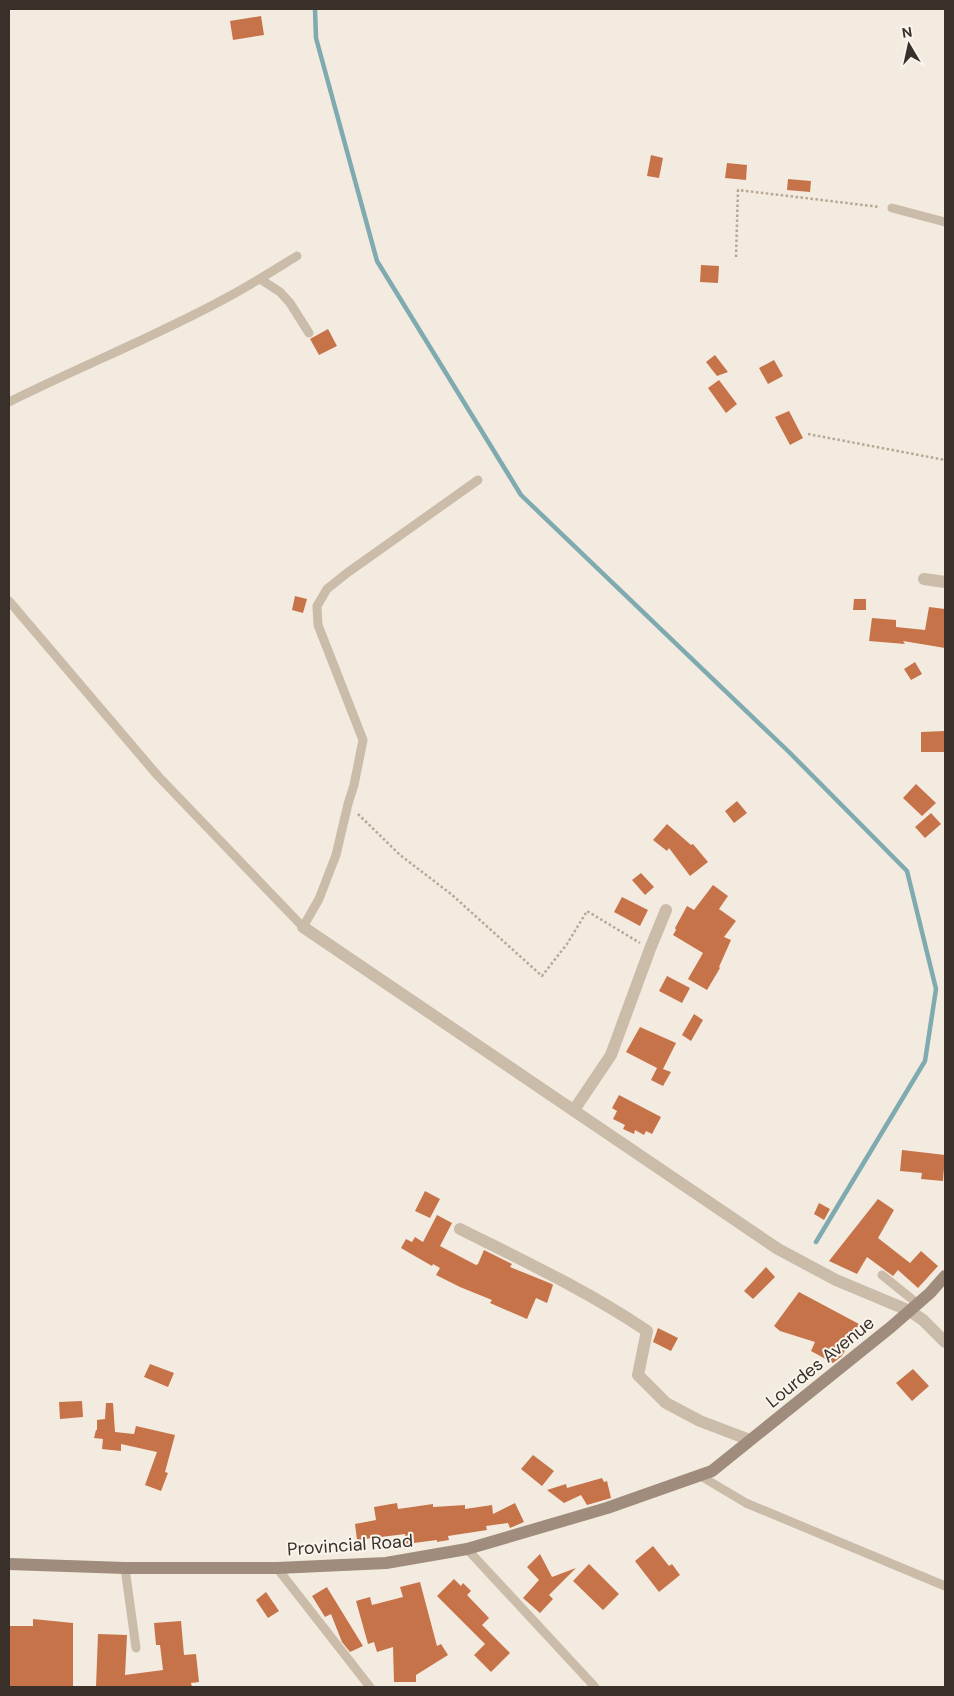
<svg xmlns="http://www.w3.org/2000/svg" width="954" height="1696" viewBox="0 0 954 1696" font-family="'DM Sans',sans-serif">
	<rect width="100%" height="100%" fill="#f3ebdf"/>
	<g fill="none" stroke-linecap="round" stroke-linejoin="round">
		<!-- stream -->
		<path stroke="#7eaab0" stroke-width="4.5" d="M 315,9 L 316,38 L 377,261 L 521,495 L 789,752 L 907,871 L 936,989 L 925,1061 L 816,1242"/>
	</g>
	<!-- building -->
	<path fill="#c6734a" d="M 261,16 L 264,35 L 233,40 L 230,21 Z
		M 651,155 L 663,158 L 659,178 L 647,176 Z
		M 727,163 L 747,165 L 746,180 L 725,178 Z
		M 788,179 L 811,181 L 810,192 L 787,190 Z
		M 701,265 L 719,266 L 718,283 L 700,282 Z
		M 328,329 L 337,346 L 319,355 L 310,339 Z
		M 715,355 L 728,372 L 717,376 L 706,362 Z
		M 774,360 L 783,376 L 768,384 L 759,368 Z
		M 719,380 L 737,404 L 726,413 L 708,388 Z
		M 789,411 L 803,438 L 790,445 L 775,417 Z
		M 295,596 L 307,599 L 303,613 L 292,610 Z
		M 854,599 L 866,599 L 866,610 L 853,610 Z
		M 929,607 L 945,609 L 945,648 L 903,641 L 905,644 L 869,641 L 872,618 L 896,620 L 896,627 L 925,630 Z
		M 915,662 L 922,674 L 911,680 L 904,669 Z
		M 945,731 L 945,752 L 921,752 L 921,732 Z
		M 916,784 L 936,803 L 922,816 L 903,798 Z
		M 737,801 L 747,813 L 734,823 L 725,811 Z
		M 931,813 L 941,824 L 925,838 L 915,827 Z
		M 667,824 L 691,845 L 693,844 L 708,862 L 690,876 L 669,848 L 667,851 L 653,840 Z
		M 641,873 L 654,887 L 645,895 L 632,880 Z
		M 713,885 L 728,896 L 719,909 L 736,921 L 724,937 L 731,940 L 719,967 L 720,968 L 707,990 L 688,979 L 703,953 L 673,935 L 676,930 L 675,928 L 687,906 L 694,910 Z
		M 622,897 L 648,910 L 640,926 L 614,912 Z
		M 667,976 L 690,988 L 682,1003 L 659,991 Z
		M 694,1014 L 703,1020 L 691,1041 L 682,1035 Z
		M 640,1027 L 676,1043 L 663,1069 L 671,1072 L 663,1086 L 651,1080 L 657,1068 L 626,1052 Z
		M 619,1095 L 661,1117 L 652,1134 L 646,1131 L 644,1135 L 635,1130 L 634,1134 L 623,1129 L 625,1125 L 613,1119 L 617,1111 L 612,1108 Z
		M 902,1150 L 945,1155 L 943,1181 L 921,1179 L 922,1173 L 900,1171 Z
		M 425,1191 L 440,1199 L 430,1218 L 415,1211 Z
		M 878,1199 L 894,1210 L 878,1238 L 910,1263 L 921,1251 L 938,1266 L 918,1288 L 898,1270 L 893,1276 L 867,1257 L 857,1274 L 829,1261 Z
		M 819,1203 L 830,1209 L 824,1220 L 814,1214 Z
		M 437,1215 L 452,1223 L 440,1246 L 476,1265 L 478,1264 L 484,1250 L 512,1264 L 510,1267 L 552,1284 L 553,1285 L 547,1303 L 536,1298 L 527,1319 L 490,1303 L 492,1300 L 460,1287 L 436,1275 L 440,1268 L 433,1264 L 432,1266 L 401,1248 L 406,1239 L 412,1242 L 415,1237 L 423,1242 Z
		M 766,1267 L 775,1277 L 753,1299 L 744,1291 Z
		M 799,1292 L 859,1324 L 842,1356 L 833,1363 L 811,1351 L 815,1342 L 780,1331 L 774,1326 Z
		M 658,1328 L 678,1338 L 671,1351 L 653,1342 Z
		M 150,1364 L 174,1373 L 168,1387 L 144,1377 Z
		M 913,1369 L 929,1386 L 912,1401 L 896,1383 Z
		M 82,1401 L 83,1417 L 60,1419 L 59,1402 Z
		M 106,1403 L 113,1403 L 115,1432 L 134,1434 L 136,1426 L 175,1435 L 165,1472 L 168,1473 L 161,1491 L 145,1485 L 157,1452 L 121,1444 L 121,1451 L 102,1449 L 103,1439 L 94,1438 L 96,1430 L 97,1430 L 97,1420 L 105,1419 Z
		M 533,1455 L 554,1471 L 542,1486 L 521,1469 Z
		M 602,1478 L 604,1482 L 607,1481 L 611,1498 L 587,1505 L 581,1495 L 564,1503 L 547,1490 L 566,1484 L 567,1488 Z
		M 397,1503 L 398,1509 L 433,1504 L 433,1507 L 465,1505 L 465,1509 L 492,1505 L 493,1514 L 515,1503 L 524,1522 L 510,1528 L 508,1523 L 486,1526 L 487,1530 L 448,1536 L 449,1540 L 437,1542 L 437,1540 L 406,1544 L 405,1534 L 357,1540 L 355,1524 L 376,1520 L 374,1507 Z
		M 653,1546 L 669,1566 L 672,1564 L 680,1575 L 659,1592 L 635,1561 Z
		M 540,1554 L 552,1577 L 576,1568 L 549,1595 L 553,1599 L 540,1613 L 523,1598 L 539,1580 L 527,1567 Z
		M 589,1564 L 619,1594 L 603,1610 L 573,1581 Z
		M 454,1579 L 461,1586 L 463,1583 L 471,1591 L 467,1595 L 489,1618 L 482,1625 L 510,1653 L 491,1672 L 474,1655 L 485,1644 L 437,1596 Z
		M 420,1582 L 437,1646 L 441,1644 L 448,1655 L 416,1675 L 416,1682 L 394,1682 L 393,1647 L 377,1652 L 374,1642 L 368,1644 L 356,1601 L 370,1597 L 372,1605 L 403,1597 L 400,1587 Z
		M 327,1587 L 328,1589 L 363,1646 L 350,1652 L 342,1642 L 331,1614 L 325,1617 L 312,1596 Z
		M 266,1592 L 279,1611 L 268,1618 L 256,1600 Z
		M 33,1619 L 73,1623 L 73,1687 L 9,1687 L 9,1626 L 33,1626 Z
		M 181,1621 L 184,1655 L 196,1654 L 199,1682 L 191,1683 L 192,1687 L 96,1687 L 98,1634 L 127,1635 L 125,1675 L 163,1670 L 160,1645 L 156,1645 L 154,1623 Z"/>
	<g fill="none" stroke-linecap="round" stroke-linejoin="round">
		<!-- path -->
		<path stroke="#b7a795" stroke-width="2.5" stroke-dasharray="2.5 2.5" stroke-linecap="butt" d="M 736,257 L 738,190 L 880,207
			M 808,434 L 945,460
			M 358,814 L 400,855 L 451,894 L 542,976 L 567,944 L 587,911 L 640,943"/>
		<!-- service -->
		<path stroke="#cbbcaa" stroke-width="9" d="M 892,208 L 945,222
			M 260,279 L 280,292 L 290,303 L 309,333
			M 9,402 C 81,366 157,336 228,297 C 252,284 274,270 297,256
			M 9,601 L 158,776 L 303,927 L 319,899 L 336,855 L 348,804 L 354,785 L 363,740 L 318,625 L 317,606 L 327,589 L 347,573 L 478,480
			M 882,1275 L 918,1304
			M 699,1475 L 746,1503 L 945,1586
			M 467,1549 L 595,1687
			M 125,1568 L 136,1648
			M 277,1568 L 370,1687"/>
		<!-- minor -->
		<path stroke="#cbbcaa" stroke-width="12" d="M 924,579 L 945,582
			M 303,927 L 778,1249 L 836,1280 L 910,1311 L 923,1320 L 945,1342
			M 574,1110 L 611,1055 L 650,949 L 666,910
			M 460,1229 C 524,1261 588,1291 647,1331 L 638,1375 L 666,1403 L 700,1421 L 750,1440"/>
		<!-- secondary -->
		<path stroke="#9f8c7c" stroke-width="12" d="M 9,1564 L 125,1568 L 277,1568 L 386,1563 L 467,1549 L 607,1508 L 712,1471 L 891,1327 L 930,1293 L 945,1276"/>
	</g>
	<g text-anchor="middle" stroke-width="4" stroke-linejoin="round" paint-order="stroke">
		<!-- street labels -->
		<g font-size="18" fill="#39302a" stroke="#faf5ec">
			<text transform="translate(820 1362) rotate(-39)" y="6">Lourdes Avenue</text>
			<text transform="translate(350 1545) rotate(-4)" y="6">Provincial Road</text>
		</g>
	</g>
	<!-- border -->
	<rect width="954" height="1696" fill="none" stroke="#39302a" stroke-width="20"/>
	<!-- north arrow -->
	<g transform="translate(909 45) rotate(351)" stroke="#faf5ec" stroke-width="4" paint-order="stroke">
	<path d="M0-4L9 19L0 12L-9 19Z" fill="#39302a"/>
	<text y="-8" font-size="14" font-weight="bold" text-anchor="middle" fill="#39302a">N</text>
	</g>
</svg>
